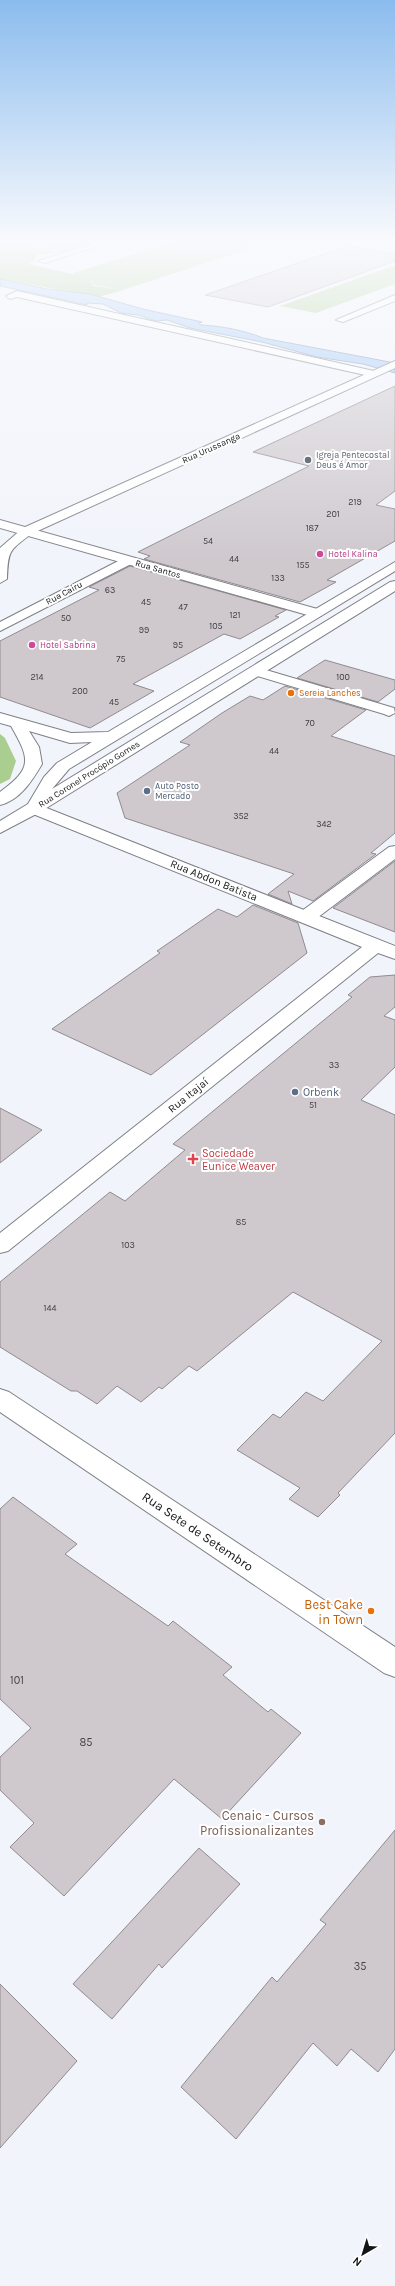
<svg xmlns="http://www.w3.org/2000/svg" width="395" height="2286" viewBox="0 0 395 2286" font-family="Karla,sans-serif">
	<rect width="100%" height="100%" fill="#f2f4fb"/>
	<!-- green -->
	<path fill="#aace8f" d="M 179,240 L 276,240 L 123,290 L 93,285 L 89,278 L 75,275 L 73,273 Z
		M 393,266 L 395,266 L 395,284 L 316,313 L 280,306 Z
		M 0,734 L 5,738 L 16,761 L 10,779 L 0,784 Z"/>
	<!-- forest -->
	<path fill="#a0c683" d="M 0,240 L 21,240 L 35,248 L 45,247 L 47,240 L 105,240 L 68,251 L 37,255 L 35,260 L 29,264 L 89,278 L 93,286 L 123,290 L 99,297 L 0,279 Z"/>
	<!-- water -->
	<path fill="#a1c7f7" stroke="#7691b4" d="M 0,279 L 47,289 L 90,294 L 143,309 L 202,322 L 199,323 L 201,325 C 222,326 243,330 263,338 L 395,363 L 395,373 L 363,364 L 317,357 L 262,342 L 190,328 L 167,320 L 156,321 L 138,315 L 121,313 L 103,304 L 87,303 L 87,305 L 0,286 Z"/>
	<!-- building -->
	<path fill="#cfc9ce" stroke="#918b90" d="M 347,246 L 395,254 L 395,261 L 268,307 L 205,295 Z
		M 395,386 L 395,491 L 376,505 L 395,509 L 395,541 L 327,580 L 336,582 L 300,602 L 144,559 L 150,556 L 138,552 L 309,466 L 253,452 Z
		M 130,566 L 286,610 L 275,616 L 279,617 L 240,639 L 224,634 L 133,684 L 154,691 L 90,728 L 0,697 L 0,641 L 99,590 L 89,587 Z
		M 325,660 L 395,680 L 395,689 L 378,702 L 297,678 Z
		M 285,686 L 366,710 L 331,736 L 395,756 L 395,833 L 371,853 L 376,854 L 313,901 L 288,891 L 292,904 L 268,894 L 294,874 L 125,818 L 117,793 L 190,745 L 180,742 L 222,713 L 250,696 L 263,700 Z
		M 395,861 L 395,932 L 333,908 Z
		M 253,905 L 298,923 L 307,953 L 151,1075 L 52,1029 L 160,953 L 157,951 L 218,909 L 237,917 Z
		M 395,975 L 395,1007 L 384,1016 L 395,1020 L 395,1067 L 361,1100 L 395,1115 L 395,1433 L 338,1493 L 340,1495 L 318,1517 L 289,1499 L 300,1488 L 237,1450 L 273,1414 L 280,1418 L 306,1392 L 323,1401 L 382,1341 L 293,1292 L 197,1371 L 189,1366 L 162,1389 L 159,1387 L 141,1402 L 117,1386 L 97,1404 L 77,1391 L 71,1391 L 0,1347 L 0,1282 L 110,1192 L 125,1201 L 185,1150 L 173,1144 L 352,997 L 348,995 L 370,977 Z
		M 0,1108 L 42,1130 L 0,1163 Z
		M 13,1497 L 77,1544 L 65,1554 L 168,1626 L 173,1621 L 232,1667 L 223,1675 L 268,1712 L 271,1709 L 301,1733 L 222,1819 L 174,1779 L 64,1896 L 10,1847 L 34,1823 L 0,1790 L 0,1757 L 31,1728 L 0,1699 L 0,1509 Z
		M 395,1830 L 395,2049 L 378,2072 L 351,2049 L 337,2066 L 313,2043 L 236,2139 L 181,2087 L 272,1977 L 277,1982 L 326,1924 L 320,1920 Z
		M 199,1848 L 240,1884 L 162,1968 L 159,1964 L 112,2019 L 73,1984 Z
		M 0,1984 L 77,2061 L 0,2148 Z"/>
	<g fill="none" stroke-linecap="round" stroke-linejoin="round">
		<!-- street casing -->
		<g stroke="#7f8187" stroke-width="2">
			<path id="street" d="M 105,240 L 117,240 L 45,263 L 38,261 Z
				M 17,291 L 374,371 L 379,374 L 374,377 L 17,297 L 10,299 L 6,296 Z
				M 395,295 L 395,301 L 343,322 L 336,320 Z
				M 128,556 L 134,560 L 133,563 L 0,631 L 0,622 Z
				M 256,667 L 394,708 L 395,713 L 389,716 L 384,714 L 251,674 L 249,671 Z
				M 395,846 L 395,859 L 313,921 L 306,923 L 299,921 L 297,917 L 299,913 L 389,847 Z"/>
		</g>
		<!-- secondary casing -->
		<g stroke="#7f8187" stroke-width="2">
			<path id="secondary" d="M 0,520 L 321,610 L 323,613 L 321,616 L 311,616 L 0,528 Z
				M 34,803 L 395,946 L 395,959 L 378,953 L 8,1251 L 0,1253 L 0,1233 L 362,947 L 28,812 L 26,808 L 28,804 Z
				M 0,1389 L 9,1392 L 395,1647 L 395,1677 L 384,1673 L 0,1412 Z"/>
		</g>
		<!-- primary casing -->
		<g stroke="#7f8187" stroke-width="2">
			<path id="primary" d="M 395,361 L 395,368 L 31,534 C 9,551 8,550 7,579 L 0,583 L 0,548 L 23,528 Z
				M 395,562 L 395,571 L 69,769 L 52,789 L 390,582 L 395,581 L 395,591 L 40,812 L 0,833 L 0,821 L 28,804 L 44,777 L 57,763 L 92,742 L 70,743 L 29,731 L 39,747 L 42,764 C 32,781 20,800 0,805 L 0,792 C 33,768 30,759 11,726 L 0,723 L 0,713 L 71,733 L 108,732 Z"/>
		</g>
		<!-- street -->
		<use href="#street" fill="#fff" fill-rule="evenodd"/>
		<!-- secondary -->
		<use href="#secondary" fill="#fff" fill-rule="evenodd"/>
		<!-- primary -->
		<use href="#primary" fill="#fff" fill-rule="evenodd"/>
	</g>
	<!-- sky -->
	<linearGradient id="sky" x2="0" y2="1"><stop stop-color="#8bbcee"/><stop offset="0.43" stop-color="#f9fafd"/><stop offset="1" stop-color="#f9fafd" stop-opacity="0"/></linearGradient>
	<rect width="395" height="560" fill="url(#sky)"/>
	<!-- markers -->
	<circle fill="#6b7280" stroke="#fff" stroke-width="1.5" cx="308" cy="460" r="4"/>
	<g fill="#d1479c" stroke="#fff" stroke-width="1.5">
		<circle cx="320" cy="554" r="4"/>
		<circle cx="32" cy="645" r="4"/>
	</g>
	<g fill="#e8710a" stroke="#fff" stroke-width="1.5">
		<circle cx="291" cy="693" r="4"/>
		<circle cx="371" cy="1611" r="4"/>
	</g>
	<g fill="#5c6f8a" stroke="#fff" stroke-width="1.5">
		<circle cx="147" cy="791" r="4"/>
		<circle cx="295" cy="1092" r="4"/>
	</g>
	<path fill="#e0444e" stroke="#fff" stroke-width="1.5" d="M191 1153h4v4h4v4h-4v4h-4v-4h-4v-4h4z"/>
	<circle fill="#8d6e63" stroke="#fff" stroke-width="1.5" cx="322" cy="1822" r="4"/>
	<g text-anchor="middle" stroke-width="4" stroke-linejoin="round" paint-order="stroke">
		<!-- far-street labels -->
		<g font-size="9" fill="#131416" stroke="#fff">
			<text transform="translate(211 448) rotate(-24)" y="3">Rua Urussanga</text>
			<text transform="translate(158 569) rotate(16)" y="3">Rua Santos</text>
			<text transform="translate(64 593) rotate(-28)" y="3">Rua Cairu</text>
			<text transform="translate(89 774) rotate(-32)" y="3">Rua Coronel Procópio Gomes</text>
		</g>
		<!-- far-worship labels -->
		<g font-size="9" fill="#5b616d" stroke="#fff" text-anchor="start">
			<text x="316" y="458">Igreja Pentecostal<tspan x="316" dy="10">Deus é Amor</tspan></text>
		</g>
		<!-- number labels -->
		<g font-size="9" fill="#424144">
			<text x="355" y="505">219</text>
			<text x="333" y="517">201</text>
			<text x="312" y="531">187</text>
			<text x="208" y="544">54</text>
			<text x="234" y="562">44</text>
			<text x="303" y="568">155</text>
			<text x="278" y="581">133</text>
			<text x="110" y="593">63</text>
			<text x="146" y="605">45</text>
			<text x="183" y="610">47</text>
			<text x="235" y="618">121</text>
			<text x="66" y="621">50</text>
			<text x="216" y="629">105</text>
			<text x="144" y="633">99</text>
			<text x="178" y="648">95</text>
			<text x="121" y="662">75</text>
			<text x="37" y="680">214</text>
			<text x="343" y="680">100</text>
			<text x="80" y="694">200</text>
			<text x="114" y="705">45</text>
			<text x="310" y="726">70</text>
			<text x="274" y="754">44</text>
			<text x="241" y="819">352</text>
			<text x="324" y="827">342</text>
			<text x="334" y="1068">33</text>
			<text x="313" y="1108">51</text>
			<text x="241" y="1225">85</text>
			<text x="128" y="1248">103</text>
			<text x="50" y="1311">144</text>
		</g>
		<!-- far-hotel labels -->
		<g font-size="9" fill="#b23c85" stroke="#fff" text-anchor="start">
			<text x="328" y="557">Hotel Kalina</text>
			<text x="40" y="648">Hotel Sabrina</text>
		</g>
		<!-- far-food labels -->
		<g font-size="9" fill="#c56008" stroke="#fff" text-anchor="start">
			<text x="299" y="696">Sereia Lanches</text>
		</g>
		<!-- far-service labels -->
		<g font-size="9" fill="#4e5e75" stroke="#fff" text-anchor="start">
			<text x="155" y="789">Auto Posto<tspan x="155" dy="10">Mercado</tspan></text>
		</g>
		<!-- street labels -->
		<g font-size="11" fill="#131416" stroke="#fff">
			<text transform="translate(214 880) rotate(22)" y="4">Rua Abdon Batista</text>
			<text transform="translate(188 1095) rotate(-39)" y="4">Rua Itajaí</text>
		</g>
		<!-- service labels -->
		<g font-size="11" fill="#4e5e75" stroke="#fff" text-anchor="start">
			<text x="303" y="1096">Orbenk</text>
		</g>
		<!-- health labels -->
		<g font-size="11" fill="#be3a42" stroke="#fff" text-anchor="start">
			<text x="202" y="1157">Sociedade<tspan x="202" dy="13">Eunice Weaver</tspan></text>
		</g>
		<!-- near-number labels -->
		<g font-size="11" fill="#424144">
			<text x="17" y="1684">101</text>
			<text x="86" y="1746">85</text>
			<text x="360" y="1970">35</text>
		</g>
		<!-- near-street labels -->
		<g font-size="13" fill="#131416" stroke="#fff">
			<text transform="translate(198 1531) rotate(34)" y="5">Rua Sete de Setembro</text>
		</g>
		<!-- near-food labels -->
		<g font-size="13" fill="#c56008" stroke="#fff" text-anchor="end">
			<text x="363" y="1609">Best Cake<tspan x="363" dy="15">in Town</tspan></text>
		</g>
		<!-- near-education labels -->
		<g font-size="13" fill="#785e54" stroke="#fff" text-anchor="end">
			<text x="314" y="1820">Cenaic - Cursos<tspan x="314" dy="15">Profissionalizantes</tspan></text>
		</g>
	</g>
	<!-- north arrow -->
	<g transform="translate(363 2254) rotate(218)" stroke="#ffffff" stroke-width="3" paint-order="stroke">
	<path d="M0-3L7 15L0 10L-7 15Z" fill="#131416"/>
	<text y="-6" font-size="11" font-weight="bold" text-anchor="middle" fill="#131416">N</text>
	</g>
</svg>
